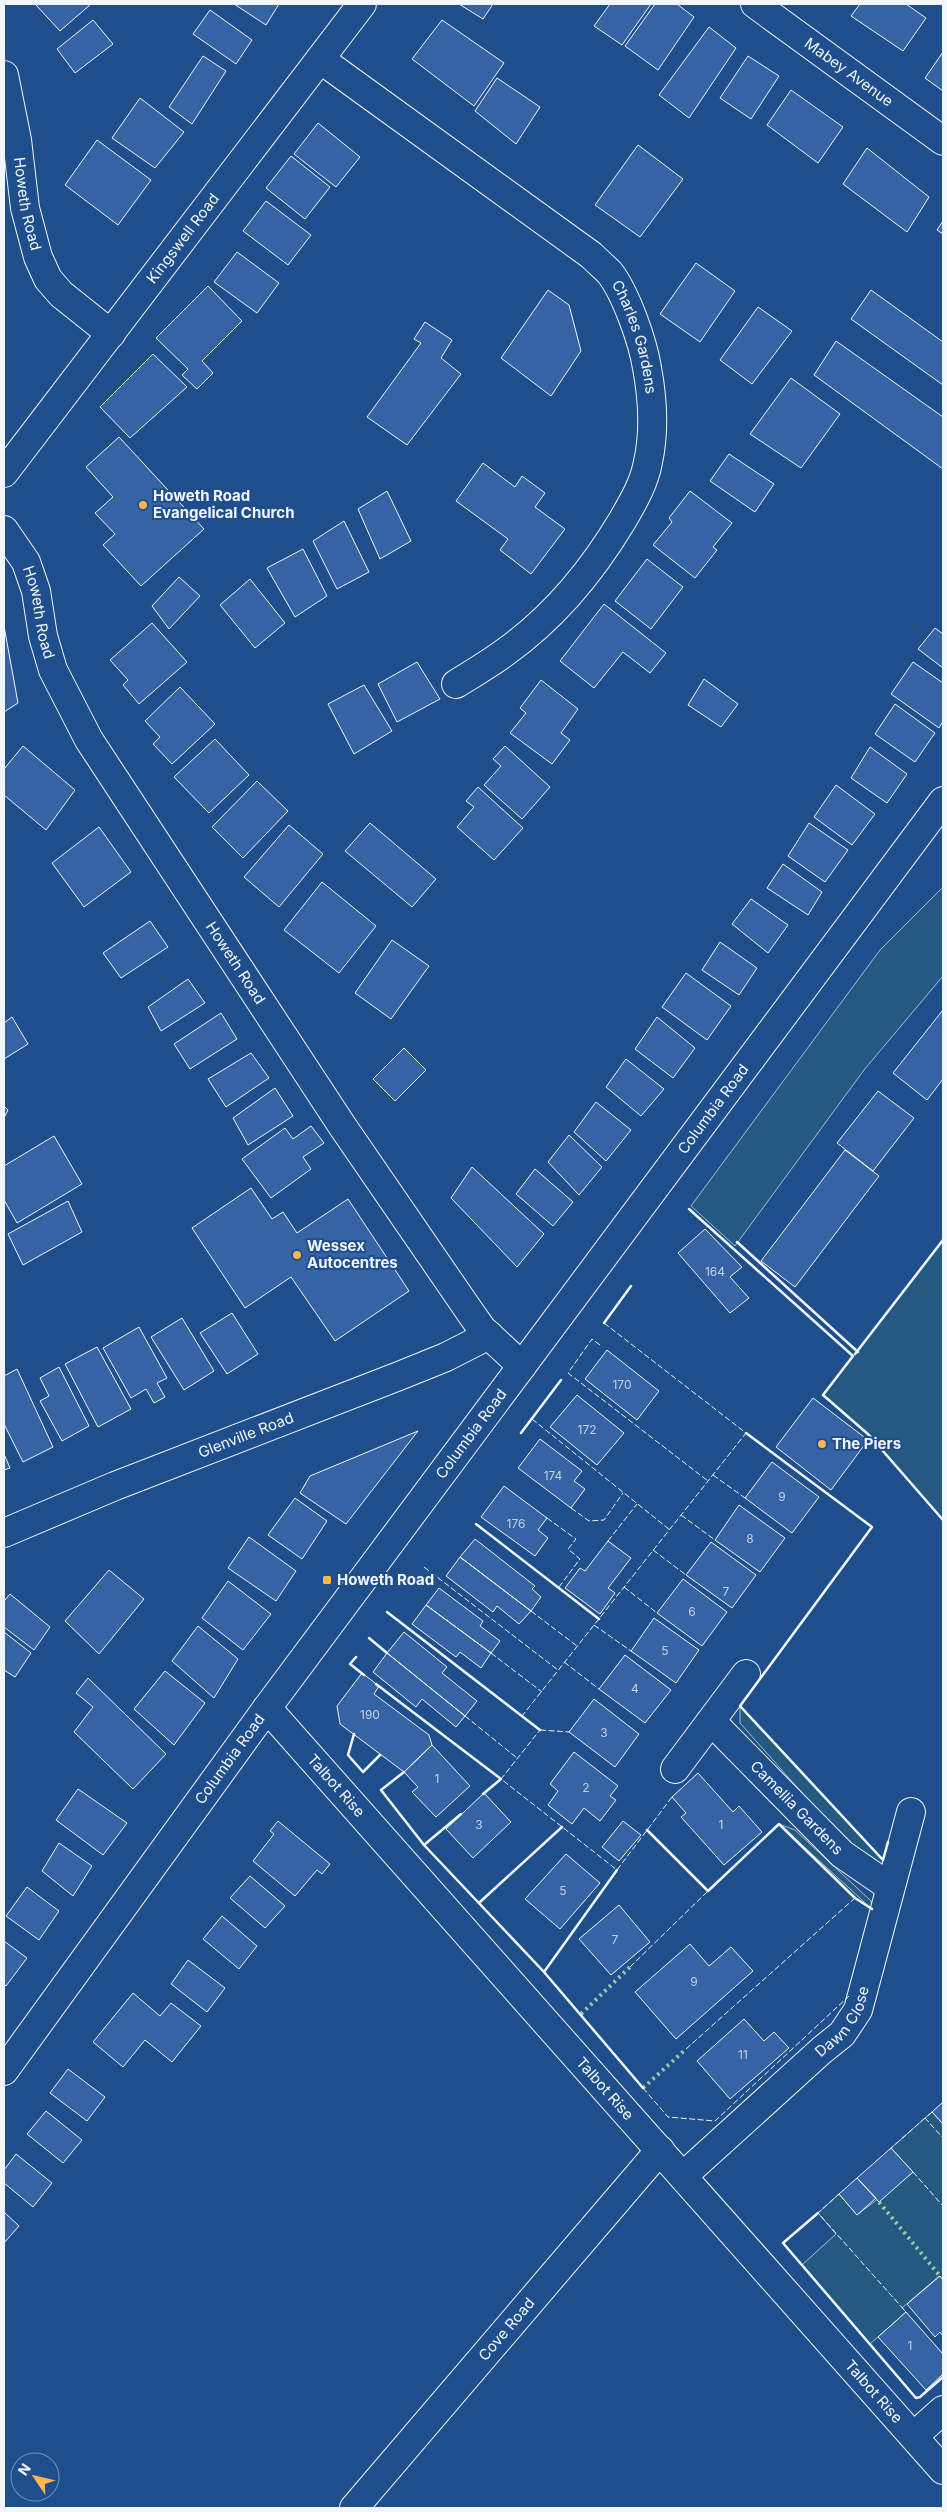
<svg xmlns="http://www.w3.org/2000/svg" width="947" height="2512" viewBox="0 0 947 2512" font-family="Inter,sans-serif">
	<rect width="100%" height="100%" fill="#1f4e8c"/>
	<!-- green -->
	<path fill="#245a82" stroke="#a8bbd7" d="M 943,887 L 943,976 L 864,1070 L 735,1246 L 691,1206 L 880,950 Z
		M 943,1240 L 943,1520 L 869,1435 L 823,1395 Z
		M 740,1706 L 883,1859 L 890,1837 L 889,1857 L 881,1870 L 844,1840 L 740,1723 Z
		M 779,1824 L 795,1830 L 871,1901 L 872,1909 Z
		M 932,2112 L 943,2124 L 943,2280 L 939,2276 L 902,2308 L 906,2312 L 870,2344 L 802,2265 L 836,2234 L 818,2213 L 839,2194 L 857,2215 L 913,2172 L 891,2148 Z"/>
	<!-- building -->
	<path fill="#3563a3" stroke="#f2f6ff" d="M 35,4 L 91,4 L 60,31 Z
		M 234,4 L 279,4 L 266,25 Z
		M 459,4 L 493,4 L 483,19 Z
		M 610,4 L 651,4 L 622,45 L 594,26 Z
		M 655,4 L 677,4 L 694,17 L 658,70 L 625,46 Z
		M 860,4 L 906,4 L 926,18 L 903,51 L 851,16 Z
		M 210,10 L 252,40 L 236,64 L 193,34 Z
		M 93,20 L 113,44 L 75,73 L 57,49 Z
		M 442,20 L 504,63 L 474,106 L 412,59 Z
		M 709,27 L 736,48 L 689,118 L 659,95 Z
		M 943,52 L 943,91 L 925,78 Z
		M 203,56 L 226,71 L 192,124 L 169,107 Z
		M 748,56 L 779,76 L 751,119 L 720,98 Z
		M 497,78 L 540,107 L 516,144 L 475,111 Z
		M 791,90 L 843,127 L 818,163 L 767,125 Z
		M 140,98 L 184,132 L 155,168 L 112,138 Z
		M 318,123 L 360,157 L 336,187 L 294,154 Z
		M 97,140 L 151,180 L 118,225 L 65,185 Z
		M 638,145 L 683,179 L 640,237 L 595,205 Z
		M 867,148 L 929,197 L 907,232 L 843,184 Z
		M 291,156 L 330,187 L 305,219 L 266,188 Z
		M 266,201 L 311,235 L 288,265 L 243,231 Z
		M 943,221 L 943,234 L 937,230 Z
		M 237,252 L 279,283 L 257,313 L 214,282 Z
		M 696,263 L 735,291 L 700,342 L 660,314 Z
		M 208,286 L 242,321 L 202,361 L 213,373 L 197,389 L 182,375 L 188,369 L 156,338 Z
		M 548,290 L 569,305 L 581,351 L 551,396 L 501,358 Z
		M 871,290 L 943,342 L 943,385 L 851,319 Z
		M 758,307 L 792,331 L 752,384 L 720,360 Z
		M 425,322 L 452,340 L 441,358 L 461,374 L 407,445 L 367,417 L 421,343 L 414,339 Z
		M 836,341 L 943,417 L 943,469 L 814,375 Z
		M 153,354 L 187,387 L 130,438 L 100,407 Z
		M 791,378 L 840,414 L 801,468 L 750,434 Z
		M 119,437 L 204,529 L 141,586 L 103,545 L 115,534 L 95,513 L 113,497 L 86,467 Z
		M 729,454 L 774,484 L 755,512 L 710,481 Z
		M 483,463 L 515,487 L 522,476 L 545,493 L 535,507 L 565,529 L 531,574 L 500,550 L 508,539 L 456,501 Z
		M 387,491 L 411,541 L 380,559 L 358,509 Z
		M 690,491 L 732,523 L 713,547 L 717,550 L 695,578 L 653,545 L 672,522 L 669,518 Z
		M 344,521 L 369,572 L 337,589 L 313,541 Z
		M 303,549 L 327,596 L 295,617 L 267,568 Z
		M 647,559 L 683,587 L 651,629 L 615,601 Z
		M 179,577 L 200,596 L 169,629 L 152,606 Z
		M 250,579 L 285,623 L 255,648 L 220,605 Z
		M 604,604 L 666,653 L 650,673 L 623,652 L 594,688 L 560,661 Z
		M 152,623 L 187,662 L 139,704 L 123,685 L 128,680 L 110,660 Z
		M 4,626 L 18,703 L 4,712 Z
		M 935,628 L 943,634 L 943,668 L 918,649 Z
		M 417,662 L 440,699 L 397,722 L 378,684 Z
		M 913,662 L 943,683 L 943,721 L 939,728 L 891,694 Z
		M 704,679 L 738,704 L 721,727 L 688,705 Z
		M 541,680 L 578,709 L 561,733 L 570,740 L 552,764 L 510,733 L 526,713 L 520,708 Z
		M 364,685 L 392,731 L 354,754 L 328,704 Z
		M 180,687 L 215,724 L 172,764 L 153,744 L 160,737 L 145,721 Z
		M 895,704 L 935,733 L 915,762 L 875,734 Z
		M 215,739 L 249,775 L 209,813 L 174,777 Z
		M 23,746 L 75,790 L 46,830 L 4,795 L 4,769 Z
		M 505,746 L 550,787 L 522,819 L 484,785 L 501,766 L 493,759 Z
		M 870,747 L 907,774 L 887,803 L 851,778 Z
		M 257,781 L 288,811 L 243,858 L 212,827 Z
		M 836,785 L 875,814 L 852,845 L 814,817 Z
		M 478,787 L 523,828 L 494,860 L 457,827 L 474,807 L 466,801 Z
		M 370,823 L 436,879 L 412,907 L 345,851 Z
		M 809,823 L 848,850 L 825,882 L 788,856 Z
		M 289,825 L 323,854 L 279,907 L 244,877 Z
		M 99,827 L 131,872 L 84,907 L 52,863 Z
		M 783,864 L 822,892 L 808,915 L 767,888 Z
		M 322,882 L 376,926 L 339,973 L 284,930 Z
		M 751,899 L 788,925 L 768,953 L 732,924 Z
		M 150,921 L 168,947 L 121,978 L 103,953 Z
		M 392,940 L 429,966 L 391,1019 L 355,993 Z
		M 720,942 L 757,968 L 739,995 L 702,970 Z
		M 686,973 L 731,1006 L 707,1040 L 662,1007 Z
		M 188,979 L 205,1003 L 161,1031 L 148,1007 Z
		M 943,1010 L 943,1079 L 927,1100 L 893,1073 Z
		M 221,1013 L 237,1039 L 190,1069 L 174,1044 Z
		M 12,1017 L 28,1044 L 4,1059 L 4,1023 Z
		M 657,1017 L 695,1048 L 673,1078 L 635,1049 Z
		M 404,1048 L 426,1070 L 395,1101 L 373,1079 Z
		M 251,1053 L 269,1078 L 226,1107 L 208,1079 Z
		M 626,1059 L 664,1089 L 641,1116 L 606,1087 Z
		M 275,1088 L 293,1116 L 248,1145 L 233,1118 Z
		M 878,1091 L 914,1118 L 873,1171 L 837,1143 Z
		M 596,1102 L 631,1130 L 606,1161 L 574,1132 Z
		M 4,1106 L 8,1110 L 4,1118 Z
		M 311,1126 L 324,1143 L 303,1157 L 311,1169 L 271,1198 L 242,1159 L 285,1128 L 293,1139 Z
		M 569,1135 L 602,1167 L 579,1195 L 548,1162 Z
		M 54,1136 L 82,1184 L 17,1223 L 4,1200 L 4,1166 Z
		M 845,1150 L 879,1176 L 795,1287 L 761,1261 Z
		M 472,1167 L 544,1234 L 517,1267 L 451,1198 Z
		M 535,1169 L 573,1202 L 553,1226 L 516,1194 Z
		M 251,1188 L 272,1219 L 283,1212 L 297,1233 L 348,1199 L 409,1291 L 335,1341 L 291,1277 L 245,1308 L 192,1228 Z
		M 68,1201 L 82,1232 L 23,1265 L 8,1234 Z
		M 705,1229 L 742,1267 L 730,1277 L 749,1298 L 730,1313 L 678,1253 Z
		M 232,1313 L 258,1354 L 227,1374 L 200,1333 Z
		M 182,1318 L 214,1371 L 184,1390 L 151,1337 Z
		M 139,1327 L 167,1378 L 157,1383 L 165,1397 L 154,1403 L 146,1389 L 131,1398 L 103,1348 Z
		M 97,1347 L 131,1409 L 98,1427 L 65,1364 Z
		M 607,1350 L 659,1391 L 637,1420 L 585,1379 Z
		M 59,1367 L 89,1426 L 62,1441 L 40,1401 L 49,1396 L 40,1378 Z
		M 17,1369 L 53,1447 L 23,1462 L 4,1424 L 4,1376 Z
		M 577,1395 L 624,1433 L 597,1465 L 550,1427 Z
		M 813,1398 L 868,1440 L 831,1490 L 776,1447 Z
		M 418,1431 L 346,1524 L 300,1493 L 310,1476 Z
		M 540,1439 L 582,1471 L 574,1481 L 585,1489 L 571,1508 L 518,1468 Z
		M 4,1454 L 10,1468 L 4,1470 Z
		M 772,1462 L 819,1497 L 792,1533 L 745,1498 Z
		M 504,1486 L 547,1518 L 538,1530 L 548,1538 L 535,1556 L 481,1517 Z
		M 295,1498 L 327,1521 L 302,1559 L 268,1535 Z
		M 739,1505 L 785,1538 L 760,1572 L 715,1540 Z
		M 249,1537 L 296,1571 L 276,1601 L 228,1568 Z
		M 475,1539 L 535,1586 L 532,1589 L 541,1597 L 531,1611 L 460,1557 Z
		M 608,1541 L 631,1558 L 608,1588 L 615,1593 L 600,1614 L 565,1588 L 580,1568 L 585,1571 Z
		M 711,1542 L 756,1575 L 732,1608 L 686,1575 Z
		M 460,1557 L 531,1611 L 519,1624 L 497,1606 L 493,1612 L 446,1576 Z
		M 109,1570 L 144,1599 L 99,1654 L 65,1621 Z
		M 683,1579 L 727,1612 L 702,1646 L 657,1613 Z
		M 228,1581 L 271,1614 L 243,1650 L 202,1618 Z
		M 439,1588 L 483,1621 L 480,1626 L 500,1641 L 491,1653 L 426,1605 Z
		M 10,1594 L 50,1627 L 34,1650 L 4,1627 L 4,1601 Z
		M 426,1605 L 491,1653 L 481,1668 L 460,1652 L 456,1657 L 412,1624 Z
		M 654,1618 L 699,1650 L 676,1683 L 631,1651 Z
		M 198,1626 L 238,1659 L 214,1698 L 172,1661 Z
		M 4,1632 L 31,1653 L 15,1677 L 4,1670 Z
		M 404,1632 L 447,1667 L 442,1673 L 477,1701 L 465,1716 L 387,1653 Z
		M 387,1653 L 465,1716 L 456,1727 L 422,1699 L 416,1707 L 373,1672 Z
		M 625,1655 L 671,1690 L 645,1723 L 599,1689 Z
		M 165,1671 L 205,1703 L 174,1745 L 134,1709 Z
		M 362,1673 L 379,1686 L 374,1694 L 429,1735 L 432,1745 L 404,1772 L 340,1724 L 337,1706 Z
		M 88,1678 L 166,1754 L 133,1789 L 74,1732 L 93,1707 L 76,1693 Z
		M 594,1699 L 639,1734 L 615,1767 L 569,1732 Z
		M 432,1745 L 470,1786 L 436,1817 L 412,1792 L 418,1787 L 404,1772 Z
		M 574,1752 L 618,1786 L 610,1796 L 616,1800 L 600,1821 L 584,1808 L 572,1824 L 548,1805 L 558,1791 L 550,1784 Z
		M 698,1773 L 733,1812 L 739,1806 L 762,1832 L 724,1865 L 681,1817 L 686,1813 L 672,1797 Z
		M 78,1789 L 127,1823 L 103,1855 L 56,1820 Z
		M 484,1793 L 511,1822 L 473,1858 L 446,1829 Z
		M 278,1821 L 330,1864 L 322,1874 L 317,1870 L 295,1896 L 253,1861 L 274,1834 L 270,1831 Z
		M 623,1821 L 641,1835 L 619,1861 L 602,1847 Z
		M 59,1843 L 92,1866 L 73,1896 L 42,1871 Z
		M 566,1854 L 600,1883 L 560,1929 L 525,1899 Z
		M 250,1876 L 285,1906 L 265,1928 L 230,1898 Z
		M 27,1887 L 59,1911 L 39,1940 L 6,1916 Z
		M 619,1905 L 650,1942 L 611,1975 L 579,1939 Z
		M 222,1916 L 257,1946 L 239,1969 L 203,1939 Z
		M 4,1941 L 27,1958 L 6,1986 L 4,1984 Z
		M 690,1944 L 709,1966 L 731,1947 L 753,1971 L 676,2039 L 635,1992 Z
		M 188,1960 L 225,1988 L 207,2012 L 171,1984 Z
		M 133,1993 L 160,2016 L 171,2003 L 201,2026 L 172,2062 L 145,2040 L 123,2067 L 93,2042 Z
		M 744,2019 L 764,2041 L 774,2032 L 789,2048 L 730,2099 L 697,2061 Z
		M 68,2069 L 105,2097 L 87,2121 L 50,2093 Z
		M 943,2102 L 943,2124 L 932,2112 Z
		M 46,2111 L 82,2140 L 63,2163 L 27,2134 Z
		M 891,2148 L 913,2172 L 879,2202 L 857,2178 Z
		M 16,2154 L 52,2183 L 33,2207 L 4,2183 L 4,2170 Z
		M 857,2178 L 876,2198 L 857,2215 L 839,2194 Z
		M 4,2212 L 19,2226 L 4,2243 Z
		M 940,2276 L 943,2280 L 943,2336 L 940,2332 L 935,2337 L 907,2304 Z
		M 906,2312 L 943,2354 L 943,2374 L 926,2390 L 878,2337 Z"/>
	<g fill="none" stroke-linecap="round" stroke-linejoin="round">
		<!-- minor casing -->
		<g stroke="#f2f6ff" stroke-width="30">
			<g id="minor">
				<path id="s1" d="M 755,4 L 943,141"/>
				<path id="s2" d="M 320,59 L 591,255 C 597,261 604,267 610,273 C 626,294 643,342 647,368 C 653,400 655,430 648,462 C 644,484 633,502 622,521 C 592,571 552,619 504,653 C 489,664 472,674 456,684"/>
				<path id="s3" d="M 4,75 L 17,140 L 25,208 L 38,257 L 48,279 L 61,294 L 111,334"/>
				<path id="s4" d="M 4,473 L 362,4"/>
				<path id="s5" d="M 4,530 L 26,562 L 36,591 L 43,636 L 53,670 L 89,740 L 343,1127 L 470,1312 L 482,1329 L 522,1366"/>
				<path id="s6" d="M 4,1533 L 115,1486 L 399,1376 L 446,1357 L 489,1335"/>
				<path id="s7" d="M 267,1708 L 943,2470"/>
				<path id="s8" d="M 711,1721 L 842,1854 L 890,1887"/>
				<path d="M 675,1769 L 746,1674"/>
				<path id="s9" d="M 4,2071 L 267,1708 L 943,801"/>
				<path id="s10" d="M 683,2176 L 822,2050 L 842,2034 L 858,2010 L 911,1812"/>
				<path d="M 914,2436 L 943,2410"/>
				<path id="s11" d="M 354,2508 L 660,2150"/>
			</g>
		</g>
		<!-- minor -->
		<use href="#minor" stroke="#1f4e8c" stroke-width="28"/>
		<!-- hedge -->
		<path stroke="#97c8a6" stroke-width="4" stroke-dasharray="2.5 4" stroke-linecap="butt" d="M 581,2014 L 630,1967
			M 643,2088 L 686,2049
			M 879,2202 L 940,2276"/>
		<!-- fence -->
		<path stroke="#f2f6ff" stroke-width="1" stroke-dasharray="6 2.5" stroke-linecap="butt" d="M 604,1323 L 746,1433 L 522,1716 L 540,1730 L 501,1779 L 617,1870 L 672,1797
			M 600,1345 L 592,1339 L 568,1373 L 708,1481
			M 532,1419 L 670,1530
			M 713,1475 L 745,1498
			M 571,1508 L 589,1521 L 604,1520 L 623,1493
			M 681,1515 L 715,1540
			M 547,1518 L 576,1539 L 568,1549 L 580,1559 L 559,1587
			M 608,1541 L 637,1504
			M 653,1550 L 686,1575
			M 424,1567 L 558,1670
			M 624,1587 L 657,1613
			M 531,1611 L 577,1646
			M 594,1625 L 631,1651
			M 491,1653 L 542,1692
			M 564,1662 L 599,1689
			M 465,1716 L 517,1758
			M 540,1730 L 569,1732
			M 630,1967 L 708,1891
			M 686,2049 L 855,1898
			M 643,2088 L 668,2117 L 715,2121 L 849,1996
			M 932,2112 L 925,2118 L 943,2138
			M 889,2150 L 925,2118
			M 913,2172 L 943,2206
			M 840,2193 L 818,2213 L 906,2312"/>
		<!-- wall -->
		<path stroke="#f2f6ff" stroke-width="2.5" d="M 689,1209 L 853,1356 L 823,1395 L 869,1435 L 943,1520
			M 737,1242 L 858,1352
			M 604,1323 L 631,1286
			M 855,1354 L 943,1240
			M 521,1433 L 561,1380
			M 746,1433 L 872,1527 L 740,1706 L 883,1860 L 888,1842
			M 476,1524 L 599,1619
			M 387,1612 L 540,1730
			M 369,1638 L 387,1653
			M 356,1657 L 350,1664 L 364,1675
			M 376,1684 L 501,1779 L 483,1794
			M 354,1734 L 348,1755 L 363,1772 L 380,1755
			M 404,1772 L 381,1790 L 424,1845 L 544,1972 L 617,1870
			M 647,1830 L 708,1891 L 779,1824 L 855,1898 L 872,1909
			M 424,1845 L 461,1814
			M 480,1902 L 562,1827
			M 544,1972 L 643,2088
			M 818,2213 L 783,2243 L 916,2398 L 920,2397 L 943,2377"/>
	</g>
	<!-- markers -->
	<g fill="#ffb74d" stroke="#1f4e8c" stroke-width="2">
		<circle cx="143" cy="505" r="5"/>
		<circle cx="297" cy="1255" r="5"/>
		<circle cx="822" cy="1444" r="5"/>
		<rect x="322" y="1575" width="10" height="10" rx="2.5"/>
	</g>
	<g text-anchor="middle" stroke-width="4" stroke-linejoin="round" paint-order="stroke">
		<!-- number labels -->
		<g font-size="12" fill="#c3d1e8">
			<text x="715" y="1276">164</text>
			<text x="622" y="1389">170</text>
			<text x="587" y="1434">172</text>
			<text x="553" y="1480">174</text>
			<text x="782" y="1501">9</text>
			<text x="516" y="1528">176</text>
			<text x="750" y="1543">8</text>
			<text x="726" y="1596">7</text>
			<text x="692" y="1616">6</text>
			<text x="665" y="1655">5</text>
			<text x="635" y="1693">4</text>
			<text x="370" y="1719">190</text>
			<text x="604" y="1737">3</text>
			<text x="437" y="1783">1</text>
			<text x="586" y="1792">2</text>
			<text x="479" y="1829">3</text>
			<text x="721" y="1829">1</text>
			<text x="563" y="1895">5</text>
			<text x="615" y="1944">7</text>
			<text x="694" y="1986">9</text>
			<text x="743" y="2059">11</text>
			<text x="910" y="2350">1</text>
		</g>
		<!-- street labels -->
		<g font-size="15" fill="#f2f6ff" stroke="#1f4e8c">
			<text dy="5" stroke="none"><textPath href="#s1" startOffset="116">Mabey Avenue</textPath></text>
			<text dy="5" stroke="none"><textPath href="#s3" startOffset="131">Howeth Road</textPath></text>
			<text dy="5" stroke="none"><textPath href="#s4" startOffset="295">Kingswell Road</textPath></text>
			<text dy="5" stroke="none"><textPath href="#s2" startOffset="430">Charles Gardens</textPath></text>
			<text dy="5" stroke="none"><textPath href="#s5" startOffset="91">Howeth Road</textPath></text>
			<text dy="5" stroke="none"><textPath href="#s5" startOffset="496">Howeth Road</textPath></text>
			<text dy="5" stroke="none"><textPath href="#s9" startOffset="1195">Columbia Road</textPath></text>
			<text dy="5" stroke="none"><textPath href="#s6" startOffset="261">Glenville Road</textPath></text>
			<text dy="5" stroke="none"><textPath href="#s9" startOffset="790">Columbia Road</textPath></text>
			<text dy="5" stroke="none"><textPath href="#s9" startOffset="385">Columbia Road</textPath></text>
			<text dy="5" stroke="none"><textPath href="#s7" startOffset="104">Talbot Rise</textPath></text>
			<text dy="5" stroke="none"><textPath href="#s8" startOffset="122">Camellia Gardens</textPath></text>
			<text dy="5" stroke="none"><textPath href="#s10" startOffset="224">Dawn Close</textPath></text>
			<text dy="5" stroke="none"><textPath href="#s7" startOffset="509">Talbot Rise</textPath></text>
			<text dy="5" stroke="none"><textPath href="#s11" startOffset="235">Cove Road</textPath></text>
			<text dy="5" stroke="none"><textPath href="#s7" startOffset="914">Talbot Rise</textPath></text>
		</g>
		<!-- poi labels -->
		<g font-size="15" font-weight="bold" fill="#f2f6ff" stroke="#1f4e8c" text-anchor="start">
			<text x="153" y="501">Howeth Road<tspan x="153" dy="17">Evangelical Church</tspan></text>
			<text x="307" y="1251">Wessex<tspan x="307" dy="17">Autocentres</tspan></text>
			<text x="832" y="1449">The Piers</text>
			<text x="337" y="1585">Howeth Road</text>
		</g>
	</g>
	<!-- border -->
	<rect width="947" height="2512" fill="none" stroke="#f2f6ff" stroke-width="10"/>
	<!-- north arrow -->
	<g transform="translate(35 2477) rotate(305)"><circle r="24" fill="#1f4e8c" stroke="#7391ba"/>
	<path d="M0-4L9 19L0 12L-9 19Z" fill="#ffb74d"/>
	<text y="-8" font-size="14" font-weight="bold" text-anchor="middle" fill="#f2f6ff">N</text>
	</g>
</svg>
